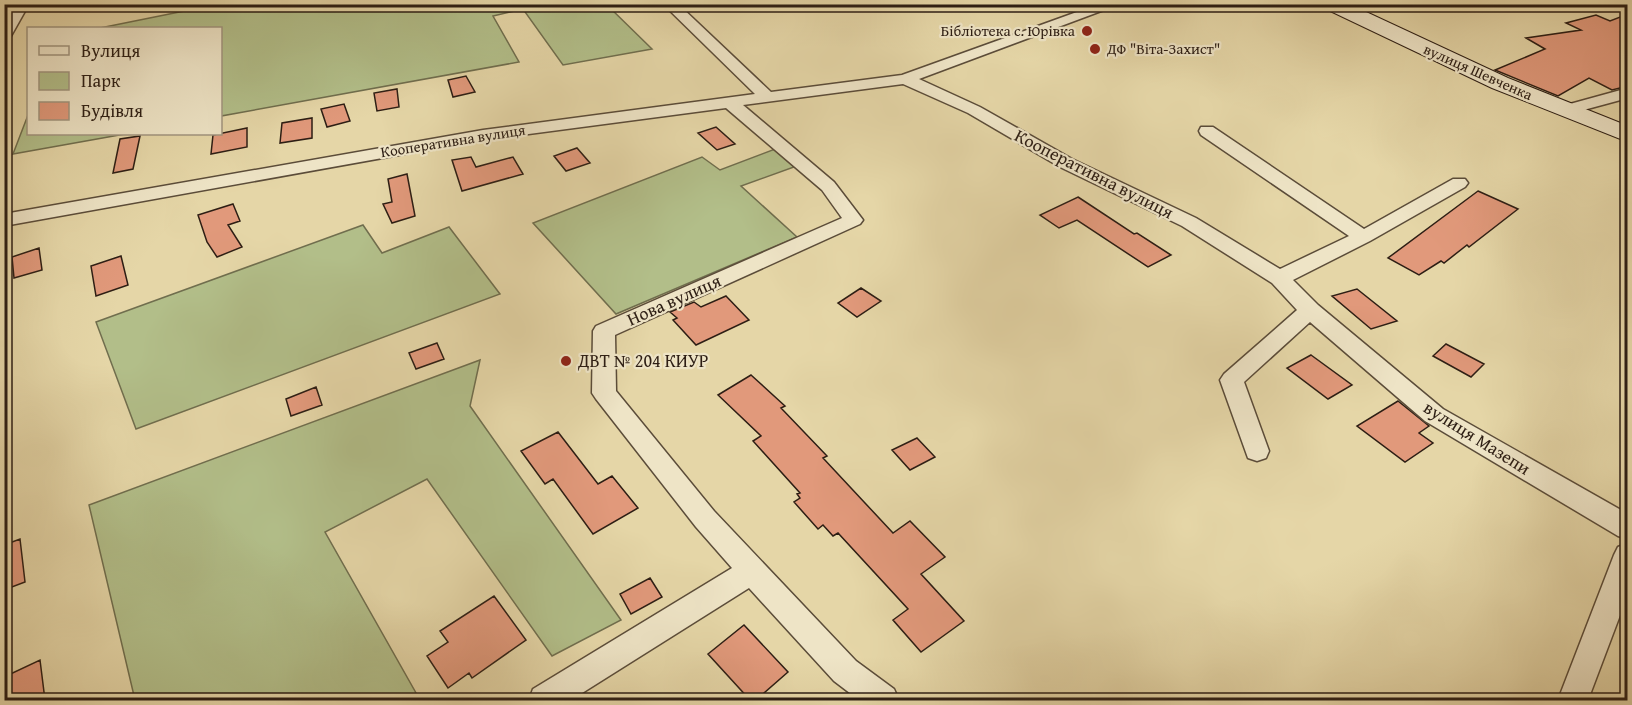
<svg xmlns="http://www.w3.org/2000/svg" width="1632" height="705" viewBox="0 0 1632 705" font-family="'Gentium Book Plus',serif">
	<rect width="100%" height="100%" fill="#e5d6a7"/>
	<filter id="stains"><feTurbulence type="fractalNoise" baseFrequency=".00333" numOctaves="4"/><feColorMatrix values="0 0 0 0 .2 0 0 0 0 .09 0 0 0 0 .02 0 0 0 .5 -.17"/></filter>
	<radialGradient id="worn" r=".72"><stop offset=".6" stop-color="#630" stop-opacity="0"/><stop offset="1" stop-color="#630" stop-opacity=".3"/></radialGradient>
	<!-- green -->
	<path fill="#b2be89" stroke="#706e4e" stroke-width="1.5" d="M 214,5 L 607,5 L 652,49 L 563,65 L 523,9 L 493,16 L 519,62 L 221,116 L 220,28 L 100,28 Z
		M 28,115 L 28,134 L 125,134 L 13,154 Z
		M 775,149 L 794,167 L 741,186 L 797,237 L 616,314 L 533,223 L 702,157 L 720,170 Z
		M 363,225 L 382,253 L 449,227 L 500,294 L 136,429 L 96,322 Z
		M 480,360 L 470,406 L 621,620 L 552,656 L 427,479 L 325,532 L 420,700 L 135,700 L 89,505 Z"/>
	<!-- building -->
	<path fill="#e1997b" stroke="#2d1e14" stroke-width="1.5" d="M 1628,14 L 1628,86 L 1612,90 L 1589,78 L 1558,96 L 1495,70 L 1545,49 L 1526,38 L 1581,30 L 1566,23 L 1596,15 L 1610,21 Z
		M 466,76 L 475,92 L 453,97 L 448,80 Z
		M 397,89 L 399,107 L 377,111 L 374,93 Z
		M 344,104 L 350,121 L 327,127 L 321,109 Z
		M 312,118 L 312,138 L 280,143 L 282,123 Z
		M 716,127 L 735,144 L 717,150 L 698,133 Z
		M 247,128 L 247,147 L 211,154 L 213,135 Z
		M 140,136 L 133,169 L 113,173 L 120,139 Z
		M 577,148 L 590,163 L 566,171 L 554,156 Z
		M 471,157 L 476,167 L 513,157 L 523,174 L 462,191 L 452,160 Z
		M 407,174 L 415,216 L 392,223 L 383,204 L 392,202 L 388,179 Z
		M 1478,191 L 1518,209 L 1469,247 L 1467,245 L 1444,263 L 1441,261 L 1419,275 L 1388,258 Z
		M 1078,197 L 1134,234 L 1137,233 L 1171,255 L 1148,267 L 1077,220 L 1059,228 L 1040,215 Z
		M 233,204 L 240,221 L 228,225 L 242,247 L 217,257 L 207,242 L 198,215 Z
		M 39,248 L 42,270 L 14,278 L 12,257 Z
		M 121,256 L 128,285 L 96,296 L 91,266 Z
		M 861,288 L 881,301 L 857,317 L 838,303 Z
		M 1357,289 L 1397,321 L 1371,329 L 1332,296 Z
		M 726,296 L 749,320 L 696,345 L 673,320 L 677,318 L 670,312 L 694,302 L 701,307 Z
		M 437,343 L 444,359 L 416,369 L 409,353 Z
		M 1446,344 L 1484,364 L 1471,377 L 1433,356 Z
		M 1311,355 L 1352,385 L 1328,399 L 1287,368 Z
		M 751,375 L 785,406 L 781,408 L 827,456 L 823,458 L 893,533 L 910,521 L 945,557 L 921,574 L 964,621 L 921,652 L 893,620 L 908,609 L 838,533 L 833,536 L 823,525 L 818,529 L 794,502 L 800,498 L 797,494 L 800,493 L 753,441 L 761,436 L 718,395 Z
		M 316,387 L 322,405 L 291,416 L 286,399 Z
		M 1398,401 L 1429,426 L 1419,433 L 1433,443 L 1405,462 L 1357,426 Z
		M 558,432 L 598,484 L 612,476 L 638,508 L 593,534 L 553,479 L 545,484 L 521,451 Z
		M 917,438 L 935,457 L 910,470 L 892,450 Z
		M 20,539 L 25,582 L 4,590 L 4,545 Z
		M 650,578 L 662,597 L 631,614 L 620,594 Z
		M 494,596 L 526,640 L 472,678 L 469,673 L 448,688 L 427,656 L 448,642 L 440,631 Z
		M 744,625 L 788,672 L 756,700 L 750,700 L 708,654 Z
		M 40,660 L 45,700 L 4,700 L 4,677 Z"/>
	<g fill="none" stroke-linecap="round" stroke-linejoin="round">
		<!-- street casing -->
		<g stroke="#5b4c39" stroke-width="3">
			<path id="street" d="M 15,4 L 29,4 L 11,36 L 4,40 L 4,22 Z
				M 663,4 L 678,4 L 771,92 L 902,75 L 1099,4 L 1120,4 L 919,79 L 980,107 L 1072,159 L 1196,218 L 1280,269 L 1349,236 L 1201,135 L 1199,131 L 1201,127 L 1213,127 L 1364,229 L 1453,179 L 1465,179 L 1468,183 L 1465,187 L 1370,241 L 1293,280 L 1318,305 L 1443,409 L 1628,514 L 1628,539 L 1618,536 L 1425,421 L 1310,322 L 1244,382 L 1269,451 L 1266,458 L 1257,461 L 1248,458 L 1220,380 L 1224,374 L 1297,310 L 1272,283 L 1182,226 L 1060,167 L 968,113 L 903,84 L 743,105 L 834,182 L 863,220 L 860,224 L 615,335 L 616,391 L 714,511 L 856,661 L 894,689 L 899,700 L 859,700 L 834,681 L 749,588 L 571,700 L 529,700 L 533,689 L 732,568 L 696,527 L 596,399 L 592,393 L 593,331 L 596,326 L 842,218 L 822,190 L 726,108 L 483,140 L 4,226 L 4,214 L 483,130 L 755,94 Z
				M 1628,88 L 1628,98 L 1565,115 L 1557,110 L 1559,107 Z
				M 1628,543 L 1628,594 L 1588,700 L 1558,700 L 1614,555 L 1618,547 Z"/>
		</g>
		<!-- secondary casing -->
		<g stroke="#2d1e14" stroke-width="2">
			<path id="secondary" d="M 1321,4 L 1349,4 L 1508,78 L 1628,126 L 1628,142 L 1492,88 L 1324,8 Z"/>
		</g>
		<!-- street -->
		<use href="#street" fill="#eee4c6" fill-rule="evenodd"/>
		<!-- secondary -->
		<use href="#secondary" fill="#eee4c6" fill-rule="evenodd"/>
	</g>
	<!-- markers -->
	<g fill="#8f2418" stroke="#eee4c6" stroke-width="2">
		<circle cx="1087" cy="31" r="6"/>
		<circle cx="1095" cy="49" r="6"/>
		<circle cx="566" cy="361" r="6"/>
	</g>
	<g text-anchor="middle" stroke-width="4.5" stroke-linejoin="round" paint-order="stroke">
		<!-- far-poi labels -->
		<g font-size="15" fill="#2d1e14" stroke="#eee4c6" text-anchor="end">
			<text x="1075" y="36">Бібліотека с. Юрівка</text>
			<text x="1107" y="54" text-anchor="start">ДФ "Віта-Захист"</text>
		</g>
		<!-- far-street labels -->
		<g font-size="15" fill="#2d1e14" stroke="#eee4c6">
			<text transform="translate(1478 72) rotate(24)" y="5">вулиця Шевченка</text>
			<text transform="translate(453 141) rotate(-9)" y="5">Кооперативна вулиця</text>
		</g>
		<!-- street labels -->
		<g font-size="18" fill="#2d1e14" stroke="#eee4c6">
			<text transform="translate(1094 174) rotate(27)" y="6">Кооперативна вулиця</text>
			<text transform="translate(674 300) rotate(-24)" y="6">Нова вулиця</text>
			<text transform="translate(1477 438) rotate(32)" y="6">вулиця Мазепи</text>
		</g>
		<!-- poi labels -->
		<g font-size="18" fill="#2d1e14" stroke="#eee4c6" text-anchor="start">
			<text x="578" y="367">ДВТ № 204 КИУР</text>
		</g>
	</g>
	<!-- margin -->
	<rect width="1632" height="705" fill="none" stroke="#e5d6a7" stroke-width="24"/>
	<rect x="6" y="6" width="1620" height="693" fill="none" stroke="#2d1e14" stroke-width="3"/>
	<rect x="12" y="12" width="1608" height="681" fill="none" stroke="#2d1e14" stroke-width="1.5"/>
	<!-- legend -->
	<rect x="27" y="27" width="195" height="108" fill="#eee4c6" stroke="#a1957f" stroke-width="1.5"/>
	<rect x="39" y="46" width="30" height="9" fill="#eee4c6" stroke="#a1957f" stroke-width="1.5"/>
	<text x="81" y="57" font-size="18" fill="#2d1e14">Вулиця</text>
	<rect x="39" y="72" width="30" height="18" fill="#b2be89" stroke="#a1957f" stroke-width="1.5"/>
	<text x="81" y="87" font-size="18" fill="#2d1e14">Парк</text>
	<rect x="39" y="102" width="30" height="18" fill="#e1997b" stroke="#a1957f" stroke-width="1.5"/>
	<text x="81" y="117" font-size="18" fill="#2d1e14">Будівля</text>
	<rect width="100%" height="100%" filter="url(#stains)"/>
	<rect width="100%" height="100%" fill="url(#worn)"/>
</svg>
